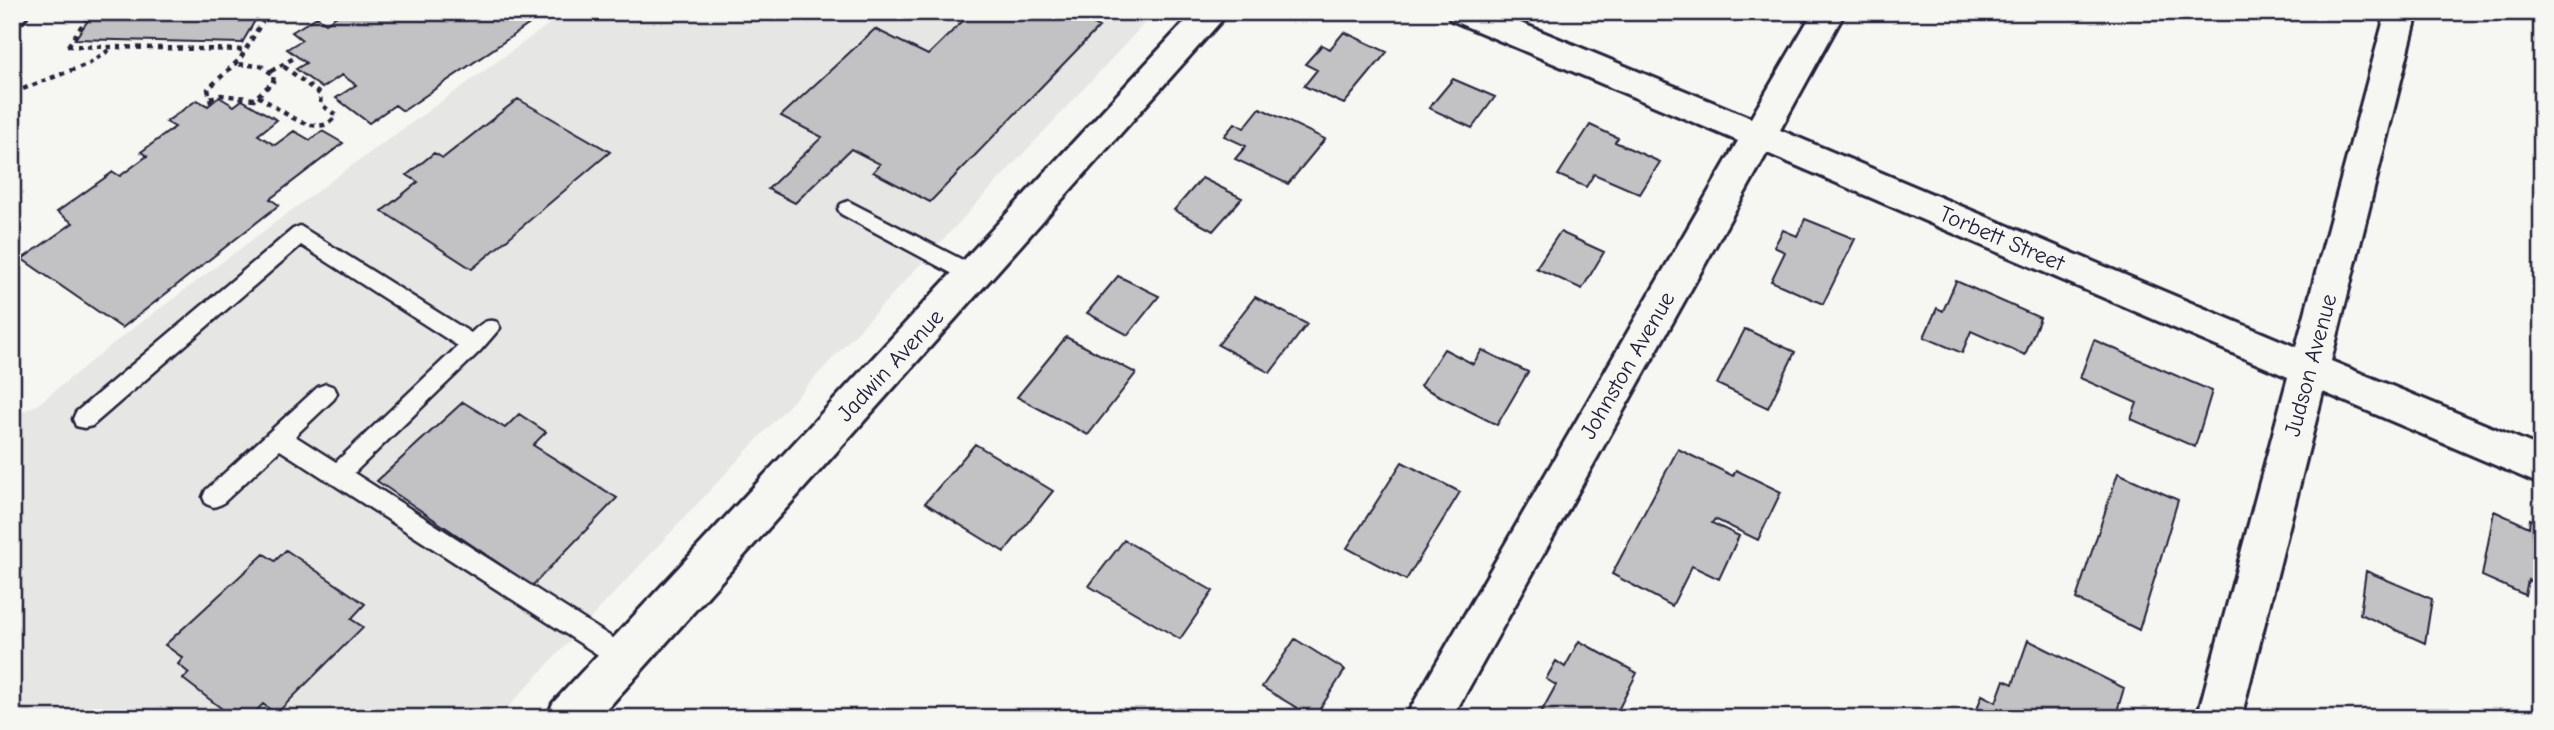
<svg xmlns="http://www.w3.org/2000/svg" width="2554" height="730" viewBox="0 0 2554 730" font-family="'Comic Neue',sans-serif">
	<rect width="100%" height="100%" fill="#f6f6f2"/>
	<filter id="ink" filterUnits="userSpaceOnUse"><feTurbulence type="fractalNoise" baseFrequency=".0143" numOctaves="2"/><feDisplacementMap in="SourceGraphic" scale="14" xChannelSelector="R" yChannelSelector="G"/><feConvolveMatrix kernelMatrix="1 2 1 2 8 2 1 2 1" color-interpolation-filters="sRGB"/></filter>
	<g filter="url(#ink)">
		<!-- built -->
		<path fill="#e6e6e4" d="M 566,12 L 1155,12 L 498,718 L 12,718 L 12,417 L 37,405 L 115,342 L 343,172 Z"/>
		<!-- building -->
		<path fill="#c2c2c4" stroke="#22223b" stroke-width="2" d="M 94,12 L 260,12 L 242,43 L 75,39 Z
			M 343,12 L 547,12 L 403,111 L 395,105 L 369,123 L 336,98 L 356,85 L 342,75 L 322,88 L 296,69 L 306,63 L 287,49 L 302,40 L 292,32 L 317,17 L 326,23 Z
			M 972,12 L 1066,12 L 1099,27 L 930,202 L 873,172 L 880,164 L 851,149 L 795,203 L 768,189 L 822,137 L 781,116 L 875,29 L 928,55 Z
			M 1344,32 L 1387,52 L 1344,104 L 1304,86 L 1317,70 L 1305,64 L 1322,45 L 1330,49 Z
			M 1453,79 L 1495,97 L 1472,128 L 1429,108 Z
			M 219,97 L 234,106 L 242,100 L 277,120 L 258,135 L 275,145 L 294,131 L 310,140 L 322,131 L 343,143 L 270,199 L 279,205 L 122,328 L 22,259 L 73,223 L 57,212 L 113,172 L 120,176 L 147,156 L 141,152 L 175,127 L 166,122 L 197,100 L 208,106 Z
			M 518,99 L 610,152 L 472,269 L 382,211 L 418,182 L 407,175 L 434,153 L 443,158 Z
			M 1260,108 L 1325,139 L 1288,184 L 1235,159 L 1246,146 L 1224,136 L 1235,123 L 1244,128 Z
			M 1590,125 L 1618,138 L 1615,142 L 1660,162 L 1640,194 L 1594,174 L 1586,187 L 1558,175 Z
			M 1202,178 L 1242,198 L 1213,231 L 1174,210 Z
			M 1805,219 L 1855,239 L 1823,304 L 1771,281 L 1785,252 L 1774,247 L 1783,230 L 1797,236 Z
			M 1560,232 L 1604,252 L 1582,289 L 1536,268 Z
			M 1118,276 L 1159,296 L 1128,335 L 1087,313 Z
			M 1956,281 L 2040,318 L 2025,355 L 1971,331 L 1962,353 L 1924,337 L 1937,308 L 1943,311 Z
			M 1255,297 L 1307,324 L 1270,373 L 1218,345 Z
			M 1745,329 L 1795,352 L 1768,408 L 1717,384 Z
			M 1066,337 L 1136,373 L 1088,435 L 1017,397 Z
			M 2094,340 L 2212,391 L 2195,447 L 2131,419 L 2137,403 L 2080,378 Z
			M 1444,349 L 1473,364 L 1482,350 L 1528,372 L 1497,425 L 1420,386 Z
			M 463,402 L 505,428 L 519,414 L 546,432 L 533,445 L 617,498 L 532,586 L 377,481 Z
			M 975,444 L 1053,491 L 1004,552 L 925,503 Z
			M 1678,449 L 1733,476 L 1736,470 L 1781,492 L 1758,540 L 1715,519 L 1712,523 L 1739,536 L 1719,579 L 1692,566 L 1672,606 L 1612,574 Z
			M 1402,462 L 1460,492 L 1406,580 L 1347,548 Z
			M 2118,473 L 2178,500 L 2139,630 L 2076,599 Z
			M 2494,511 L 2529,527 L 2530,519 L 2542,524 L 2542,586 L 2528,580 L 2525,595 L 2482,576 Z
			M 1124,540 L 1213,591 L 1180,639 L 1089,586 Z
			M 286,550 L 365,604 L 351,619 L 363,627 L 276,714 L 263,704 L 249,718 L 234,718 L 183,679 L 189,673 L 178,664 L 183,658 L 165,645 L 264,554 L 275,561 Z
			M 2366,571 L 2432,599 L 2425,643 L 2360,614 Z
			M 1295,639 L 1345,670 L 1314,718 L 1262,687 Z
			M 2028,640 L 2124,688 L 2115,718 L 1974,718 L 1982,695 L 1996,702 L 2004,680 L 2013,684 Z
			M 1579,641 L 1637,673 L 1614,718 L 1538,718 L 1556,685 L 1546,679 L 1556,661 L 1565,667 Z"/>
		<g fill="none" stroke-linecap="round" stroke-linejoin="round">
			<!-- lane casing -->
			<g stroke="#22223b" stroke-width="5">
				<path id="lane" d="M 848,201 L 980,269 L 983,275 L 980,281 L 973,283 L 966,281 L 841,214 L 838,209 L 841,204 Z
					M 300,226 L 471,333 C 480,325 485,318 497,322 L 500,328 L 480,351 L 354,473 L 630,649 L 634,657 L 630,665 L 622,668 L 614,665 L 280,450 L 222,504 L 214,507 L 206,504 L 203,497 L 206,490 L 318,387 L 326,384 L 334,387 L 337,393 L 334,399 L 295,436 L 336,462 L 458,346 L 301,245 L 92,426 L 84,428 L 76,426 L 73,419 L 76,412 L 293,229 Z"/>
			</g>
			<!-- street casing -->
			<g stroke="#22223b" stroke-width="6">
				<path id="street" d="M 12,12 L 29,12 L 23,21 L 12,24 Z
					M 1446,12 L 1494,12 L 1751,118 L 1813,12 L 1845,12 L 1780,130 L 2296,347 L 2386,12 L 2418,12 L 2331,361 L 2542,448 L 2542,485 L 2323,392 L 2241,718 L 2197,718 L 2288,377 L 1767,153 L 1452,718 L 1405,718 L 1738,141 L 1451,20 Z"/>
			</g>
			<!-- primary casing -->
			<g stroke="#22223b" stroke-width="6">
				<path id="primary" d="M 1194,12 L 1229,12 L 599,718 L 547,718 L 553,703 Z"/>
			</g>
			<!-- path -->
			<path stroke="#22223b" stroke-width="4.5" stroke-dasharray="5 5" stroke-linecap="butt" d="M 67,46 L 246,50
				M 68,46 L 91,12
				M 271,71 L 294,58
				M 23,89 L 90,63 L 112,48
				M 258,96 C 276,106 319,144 336,115 L 320,104 L 321,95 L 282,65
				M 210,98 L 221,95 L 254,99 L 273,82 L 274,75 L 261,66 L 235,64
				M 211,103 L 208,89 L 240,59 L 268,12"/>
			<!-- lane -->
			<use href="#lane" fill="#f6f6f2" fill-rule="evenodd"/>
			<!-- street -->
			<use href="#street" fill="#f6f6f2" fill-rule="evenodd"/>
			<!-- primary -->
			<use href="#primary" fill="#f6f6f2" fill-rule="evenodd"/>
		</g>
	</g>
	<g text-anchor="middle" stroke-width="7" stroke-linejoin="round" paint-order="stroke">
		<!-- street labels -->
		<g font-size="23" fill="#22223b" stroke="#f6f6f2">
			<text transform="translate(2002 238) rotate(23)" y="8">Torbett Street</text>
			<text transform="translate(890 365) rotate(-47)" y="8">Jadwin Avenue</text>
			<text transform="translate(1627 365) rotate(-60)" y="8">Johnston Avenue</text>
			<text transform="translate(2310 365) rotate(-75)" y="8">Judson Avenue</text>
		</g>
	</g>
	<!-- margin -->
	<rect width="2554" height="730" fill="none" stroke="#f6f6f2" stroke-width="42"/>
	<rect x="21" y="21" width="2512" height="688" fill="none" stroke="#22223b" stroke-width="2.5" filter="url(#ink)"/>
</svg>
